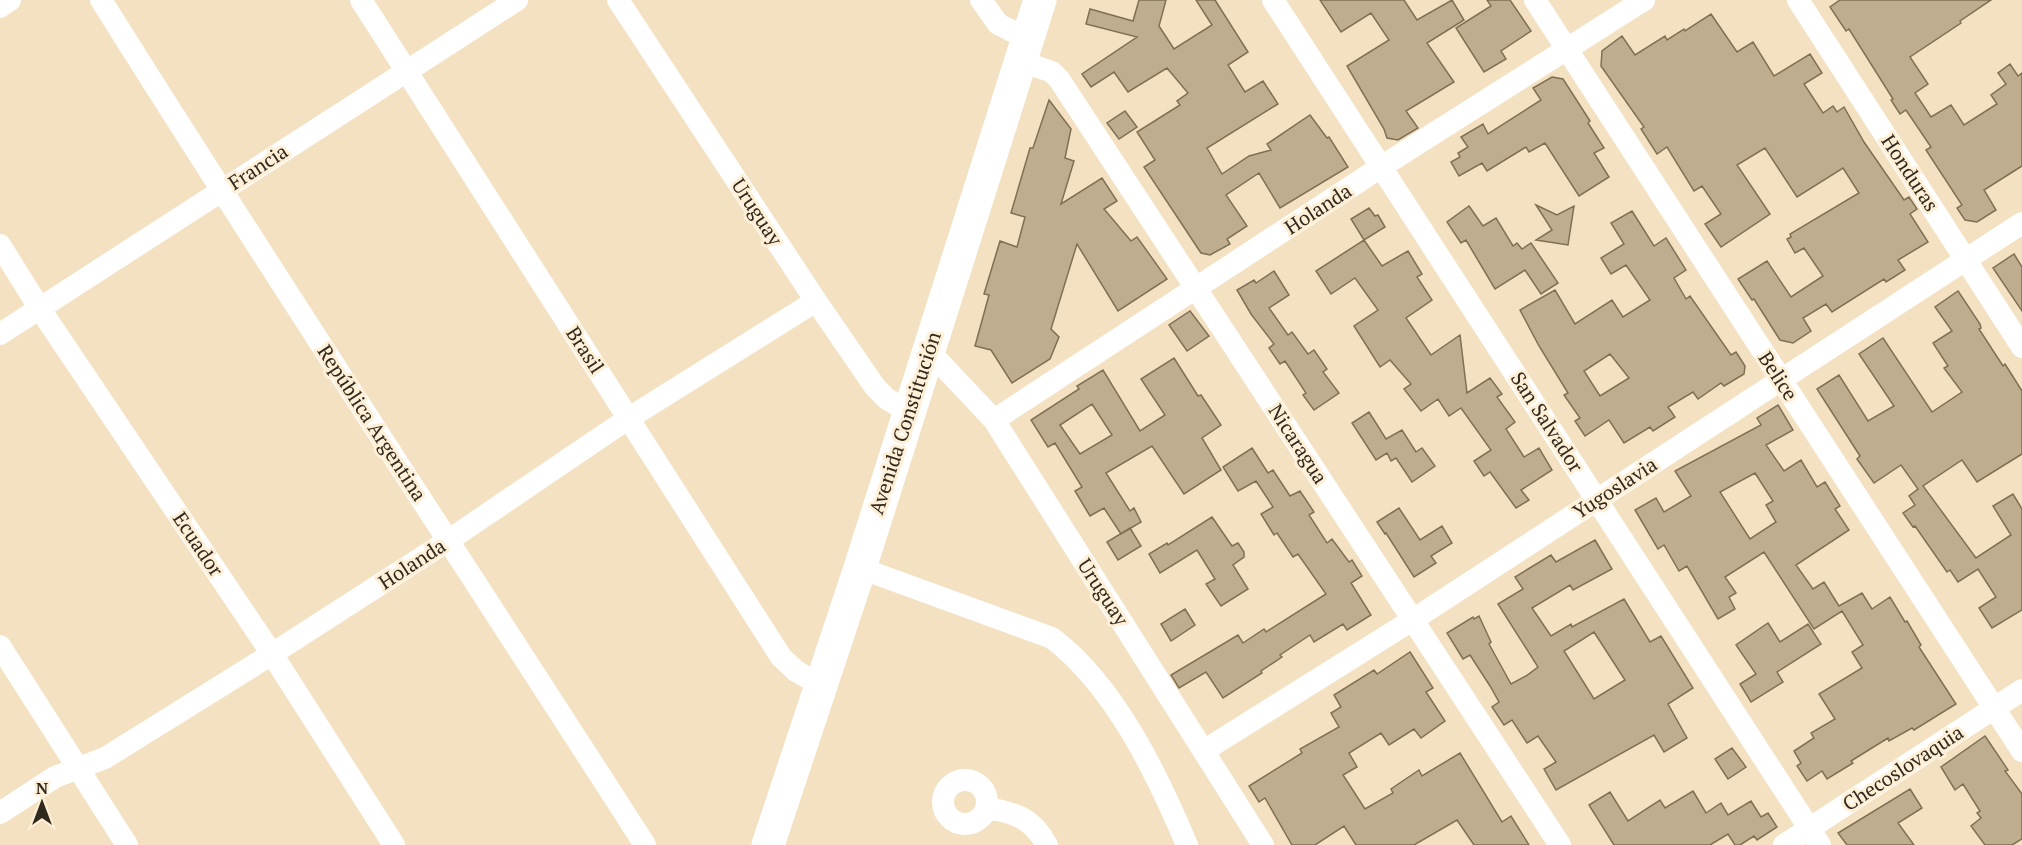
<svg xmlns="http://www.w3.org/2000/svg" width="2022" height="845" viewBox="0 0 2022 845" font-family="'PT Serif',serif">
	<rect width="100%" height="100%" fill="#f4e1c2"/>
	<!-- building -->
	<path fill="#bfad8f" stroke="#807053" stroke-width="1.5" fill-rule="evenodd" d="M 1139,0 L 1166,0 L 1159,26 L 1174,49 L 1212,25 L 1196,0 L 1215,0 L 1248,52 L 1228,65 L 1245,92 L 1263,81 L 1278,104 L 1207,148 L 1222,174 L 1249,156 L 1271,150 L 1267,144 L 1310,115 L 1327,138 L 1329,137 L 1348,167 L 1280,208 L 1259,173 L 1226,195 L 1247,226 L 1227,239 L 1230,244 L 1210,255 L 1201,253 L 1144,167 L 1155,160 L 1137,132 L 1180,105 L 1177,101 L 1188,93 L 1167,68 L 1128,92 L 1114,72 L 1091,87 L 1082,74 L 1137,37 L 1086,24 L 1090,9 L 1133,21 Z
		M 1320,0 L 1404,0 L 1417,20 L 1452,0 L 1464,20 L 1427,43 L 1454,82 L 1406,111 L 1418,128 L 1398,140 L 1387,138 L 1384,129 L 1347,66 L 1389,40 L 1371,13 L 1341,32 Z
		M 1487,0 L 1510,0 L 1531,31 L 1501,51 L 1506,59 L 1484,72 L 1456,28 L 1491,6 Z
		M 1840,0 L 1991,0 L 1960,21 L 1961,23 L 1910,57 L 1928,84 L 1915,93 L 1931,117 L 1951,105 L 1964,125 L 1997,104 L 1991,95 L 2006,84 L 1998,73 L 2010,64 L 2018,76 L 2022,73 L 2022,166 L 1984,190 L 1996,210 L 1977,222 L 1965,220 L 1957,208 L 1962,205 L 1926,150 L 1931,147 L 1906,110 L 1900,114 L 1891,100 L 1893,99 L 1849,29 L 1846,31 L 1830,7 Z
		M 1711,14 L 1737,52 L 1753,42 L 1774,76 L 1810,54 L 1822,73 L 1804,84 L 1823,113 L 1833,106 L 1837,112 L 1844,107 L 1864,142 L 1904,200 L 1909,197 L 1917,209 L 1910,214 L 1928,242 L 1898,260 L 1905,270 L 1886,282 L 1884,279 L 1832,312 L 1826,304 L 1803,318 L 1811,331 L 1793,343 L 1780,340 L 1754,299 L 1752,300 L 1738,279 L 1767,261 L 1791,297 L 1823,276 L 1804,248 L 1795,253 L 1787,239 L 1791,237 L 1790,234 L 1859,193 L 1843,168 L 1797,197 L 1765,148 L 1737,165 L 1770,214 L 1721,247 L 1705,224 L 1721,214 L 1702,186 L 1694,191 L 1667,147 L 1657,154 L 1641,129 L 1644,127 L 1601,66 L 1602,51 L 1622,36 L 1635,55 L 1665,36 L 1667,40 L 1684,29 L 1685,31 Z
		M 1552,77 L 1563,79 L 1590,121 L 1588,123 L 1604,148 L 1594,153 L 1609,177 L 1579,196 L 1545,143 L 1529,152 L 1526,147 L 1487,171 L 1482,163 L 1459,176 L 1451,162 L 1460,157 L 1458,153 L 1468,147 L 1461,137 L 1483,124 L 1488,134 L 1541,100 L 1533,88 Z
		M 1049,100 L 1071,129 L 1065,158 L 1074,161 L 1061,204 L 1102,178 L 1117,201 L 1104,209 L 1131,241 L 1137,237 L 1167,279 L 1118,311 L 1077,244 L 1051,329 L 1059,337 L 1050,359 L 1012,383 L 991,350 L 975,346 L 989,295 L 984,294 L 1000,241 L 1017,247 L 1025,217 L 1011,213 L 1030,148 L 1033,148 Z
		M 1125,111 L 1137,127 L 1119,139 L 1107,123 Z
		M 1536,205 L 1557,215 L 1574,206 L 1568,245 L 1536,240 L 1552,230 Z
		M 1469,206 L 1483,226 L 1496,218 L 1513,246 L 1517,243 L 1522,249 L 1531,243 L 1558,283 L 1541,294 L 1525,270 L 1495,289 L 1466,240 L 1461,243 L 1447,222 Z
		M 1369,208 L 1375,216 L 1378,215 L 1385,227 L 1364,240 L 1351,219 Z
		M 1632,211 L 1654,246 L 1666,238 L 1686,270 L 1674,278 L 1686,299 L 1690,296 L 1731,355 L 1736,352 L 1745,366 L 1744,374 L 1724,386 L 1721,383 L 1698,399 L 1693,392 L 1668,407 L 1675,417 L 1653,431 L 1650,427 L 1624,443 L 1609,420 L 1585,436 L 1575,421 L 1580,418 L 1564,395 L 1568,393 L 1539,346 L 1520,310 L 1555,290 L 1575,324 L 1612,300 L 1623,317 L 1650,300 L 1626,265 L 1611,274 L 1601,258 L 1624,244 L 1611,223 ZM 1610,354 L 1629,378 L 1600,396 L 1584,371 Z
		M 1364,240 L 1382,266 L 1408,251 L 1422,274 L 1417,277 L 1432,300 L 1406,318 L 1431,355 L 1460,335 L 1467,393 L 1490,378 L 1502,394 L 1497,397 L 1515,422 L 1506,429 L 1524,457 L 1539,448 L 1552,470 L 1521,490 L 1529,500 L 1516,508 L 1490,472 L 1484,476 L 1474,461 L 1491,450 L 1461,408 L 1449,416 L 1438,399 L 1421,411 L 1404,389 L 1411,384 L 1390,360 L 1380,367 L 1354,326 L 1378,310 L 1355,278 L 1331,294 L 1316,271 Z
		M 2014,254 L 2022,267 L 2022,311 L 1993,268 Z
		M 1274,271 L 1289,295 L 1269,308 L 1288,335 L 1292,332 L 1308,354 L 1314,350 L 1327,369 L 1323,372 L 1339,393 L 1314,410 L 1303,395 L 1306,393 L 1285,361 L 1280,364 L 1269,348 L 1274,344 L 1251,314 L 1237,290 L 1254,280 L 1256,283 Z
		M 1958,291 L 1980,324 L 1981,328 L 1979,329 L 2003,366 L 2005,364 L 2022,391 L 2022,454 L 1977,482 L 1962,460 L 1923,486 L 1976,558 L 2011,535 L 1993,506 L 2013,494 L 2022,509 L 2022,610 L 1992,628 L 1979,608 L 1996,597 L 1978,569 L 1958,582 L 1950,570 L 1947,572 L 1915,526 L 1913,527 L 1903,513 L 1915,505 L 1909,496 L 1918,489 L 1901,465 L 1874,483 L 1857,459 L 1860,456 L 1817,389 L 1839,375 L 1868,421 L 1894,406 L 1859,354 L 1883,338 L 1932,412 L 1962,392 L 1944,368 L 1948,366 L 1933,343 L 1952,331 L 1935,307 Z
		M 1190,311 L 1209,336 L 1187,351 L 1169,325 Z
		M 1174,358 L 1198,396 L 1201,395 L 1221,425 L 1202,438 L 1221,470 L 1184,494 L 1152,446 L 1106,473 L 1130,511 L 1134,508 L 1141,522 L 1121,534 L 1104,508 L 1090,516 L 1075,491 L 1082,487 L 1055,443 L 1048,447 L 1031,420 L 1079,389 L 1077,386 L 1103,370 L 1140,431 L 1165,415 L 1141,379 ZM 1092,404 L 1112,435 L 1080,454 L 1060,425 Z
		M 1778,405 L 1793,430 L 1766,445 L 1784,471 L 1801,460 L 1817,487 L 1825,482 L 1840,506 L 1835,509 L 1849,530 L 1796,565 L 1813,589 L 1824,582 L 1839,606 L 1862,593 L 1872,609 L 1890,597 L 1905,622 L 1907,621 L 1921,645 L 1919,647 L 1956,704 L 1914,730 L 1912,728 L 1889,741 L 1888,738 L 1851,761 L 1853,763 L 1827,779 L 1822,771 L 1807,781 L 1797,766 L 1801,763 L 1794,751 L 1814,738 L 1811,733 L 1835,719 L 1819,694 L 1862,668 L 1852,652 L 1863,645 L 1842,611 L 1814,629 L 1764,552 L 1725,577 L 1736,593 L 1729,597 L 1735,609 L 1718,619 L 1687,566 L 1679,571 L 1664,545 L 1658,549 L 1635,510 L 1656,498 L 1664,512 L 1691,496 L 1675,471 L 1761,425 L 1757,418 ZM 1755,473 L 1773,501 L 1766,505 L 1776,522 L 1750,539 L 1720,492 Z
		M 1369,412 L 1386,439 L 1402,430 L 1416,452 L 1422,448 L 1435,466 L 1412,482 L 1396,458 L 1391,461 L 1387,453 L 1376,460 L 1352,423 Z
		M 1252,448 L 1268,473 L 1273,470 L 1290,496 L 1300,491 L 1314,512 L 1309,515 L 1327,543 L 1332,539 L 1349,562 L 1352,560 L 1362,576 L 1351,583 L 1371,615 L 1347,630 L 1343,624 L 1314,642 L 1310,635 L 1280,655 L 1282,657 L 1261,671 L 1262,673 L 1223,698 L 1206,672 L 1179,688 L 1171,675 L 1238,635 L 1243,643 L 1264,629 L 1266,632 L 1326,594 L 1298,554 L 1293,557 L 1277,533 L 1274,535 L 1261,514 L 1273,507 L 1256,481 L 1238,491 L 1223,467 Z
		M 1399,508 L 1420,540 L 1442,526 L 1452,543 L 1431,556 L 1436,563 L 1414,577 L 1386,533 L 1385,534 L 1377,522 Z
		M 1212,517 L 1232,546 L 1238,543 L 1244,552 L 1244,557 L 1233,565 L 1248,589 L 1221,606 L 1206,584 L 1215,579 L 1197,550 L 1160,573 L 1149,554 L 1167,543 L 1168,545 Z
		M 1130,528 L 1141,546 L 1118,560 L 1107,542 Z
		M 1595,540 L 1612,569 L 1573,590 L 1570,585 L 1532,608 L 1551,636 L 1571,624 L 1572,627 L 1624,599 L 1650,642 L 1661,636 L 1693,688 L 1668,704 L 1687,738 L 1664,752 L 1654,735 L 1556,790 L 1544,769 L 1556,762 L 1538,736 L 1527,743 L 1512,720 L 1504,725 L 1492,707 L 1499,702 L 1490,686 L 1470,655 L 1463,659 L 1447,633 L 1473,617 L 1474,619 L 1479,616 L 1491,642 L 1489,644 L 1511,684 L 1526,676 L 1538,667 L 1498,604 L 1523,589 L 1515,577 L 1551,555 L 1556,562 ZM 1594,632 L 1625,680 L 1594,699 L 1564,651 Z
		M 1185,609 L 1195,625 L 1171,641 L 1161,624 Z
		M 1768,623 L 1780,642 L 1808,624 L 1821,644 L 1777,672 L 1783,682 L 1751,702 L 1740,684 L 1756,674 L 1736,645 Z
		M 1410,652 L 1433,688 L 1426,692 L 1445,721 L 1421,738 L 1414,729 L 1389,745 L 1381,733 L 1349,753 L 1357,767 L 1343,775 L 1365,809 L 1393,793 L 1391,789 L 1419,770 L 1422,776 L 1460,753 L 1502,822 L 1511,816 L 1529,845 L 1474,845 L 1457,820 L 1414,845 L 1356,845 L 1344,826 L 1315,845 L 1292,845 L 1265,798 L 1259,802 L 1249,786 L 1302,753 L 1300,749 L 1339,727 L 1331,713 L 1341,707 L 1334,695 L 1374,670 L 1377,674 Z
		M 1985,736 L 2008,770 L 2005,771 L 2022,794 L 2022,839 L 2012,845 L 1985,845 L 1971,826 L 1981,818 L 1977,813 L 1980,811 L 1963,784 L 1955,790 L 1941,767 Z
		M 1732,748 L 1746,767 L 1728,779 L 1715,759 Z
		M 1910,789 L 1922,808 L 1898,823 L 1914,845 L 1847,845 L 1838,833 Z
		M 1693,791 L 1706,813 L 1721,803 L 1728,815 L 1751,801 L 1761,817 L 1768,813 L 1777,827 L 1757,840 L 1754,836 L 1740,845 L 1735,845 L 1728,834 L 1710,845 L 1614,845 L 1589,805 L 1610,792 L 1628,821 L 1660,800 L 1665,808 Z"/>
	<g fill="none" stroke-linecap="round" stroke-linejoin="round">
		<!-- street -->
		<path stroke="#fff" stroke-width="22" d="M 101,0 C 279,284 464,563 645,845
			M 361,0 L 781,657 L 796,671 L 822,686
			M 618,0 L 816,301 L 875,387 L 887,399 L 909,412
			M 981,0 L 998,24 L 1028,39
			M 1273,0 L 1820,845
			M 1535,0 L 2022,751
			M 1798,0 L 2022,347
			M 0,7 L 10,0
			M 1021,61 L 1052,72 L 1059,79 L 1560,845
			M 0,245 L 40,309 L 272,654 L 394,845
			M 0,334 L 517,0
			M 928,350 L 994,420 L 1263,845
			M 994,420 L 1381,167 L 1644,0
			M 860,568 L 1052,638 C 1115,686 1157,774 1187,845
			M 0,646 L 127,845
			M 1205,750 L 1414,619 L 2022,223
			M943 802a22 22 0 1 1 44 0a22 22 0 1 1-44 0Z
			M 987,808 C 1016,813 1032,818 1047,845
			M 0,813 L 55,777 L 105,758 L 272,654 L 449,540 L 629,418 L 816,301
			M 1784,845 L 2022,690"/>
		<!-- secondary -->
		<path stroke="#fff" stroke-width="33" d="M 768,845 L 860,568 L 1040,0"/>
	</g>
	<g text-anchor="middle" stroke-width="6" stroke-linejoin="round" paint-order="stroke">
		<!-- street labels -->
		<g font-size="20" fill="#30291d" stroke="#feefd6">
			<text transform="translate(258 167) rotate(-33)" y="7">Francia</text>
			<text transform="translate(1910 173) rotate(57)" y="7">Honduras</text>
			<text transform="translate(1318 209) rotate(-33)" y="7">Holanda</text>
			<text transform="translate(757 212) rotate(57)" y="7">Uruguay</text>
			<text transform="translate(585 350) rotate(57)" y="7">Brasil</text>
			<text transform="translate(1778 376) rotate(57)" y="7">Belice</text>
			<text transform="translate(1547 422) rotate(57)" y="7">San Salvador</text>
			<text transform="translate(372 423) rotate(57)" y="7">República Argentina</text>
			<text transform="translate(905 423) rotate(-72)" y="7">Avenida Constitución</text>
			<text transform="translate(1298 444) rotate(57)" y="7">Nicaragua</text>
			<text transform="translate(1615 488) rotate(-33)" y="7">Yugoslavia</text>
			<text transform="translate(198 544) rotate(56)" y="7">Ecuador</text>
			<text transform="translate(412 564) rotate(-33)" y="7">Holanda</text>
			<text transform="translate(1103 592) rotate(57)" y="7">Uruguay</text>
			<text transform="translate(1903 768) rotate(-33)" y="7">Checoslovaquia</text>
		</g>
	</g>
	<!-- north arrow -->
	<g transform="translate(42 803)" stroke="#feefd6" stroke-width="4.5" paint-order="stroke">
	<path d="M0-4.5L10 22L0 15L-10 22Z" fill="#30291d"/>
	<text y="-9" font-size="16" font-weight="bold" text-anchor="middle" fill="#30291d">N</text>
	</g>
</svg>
